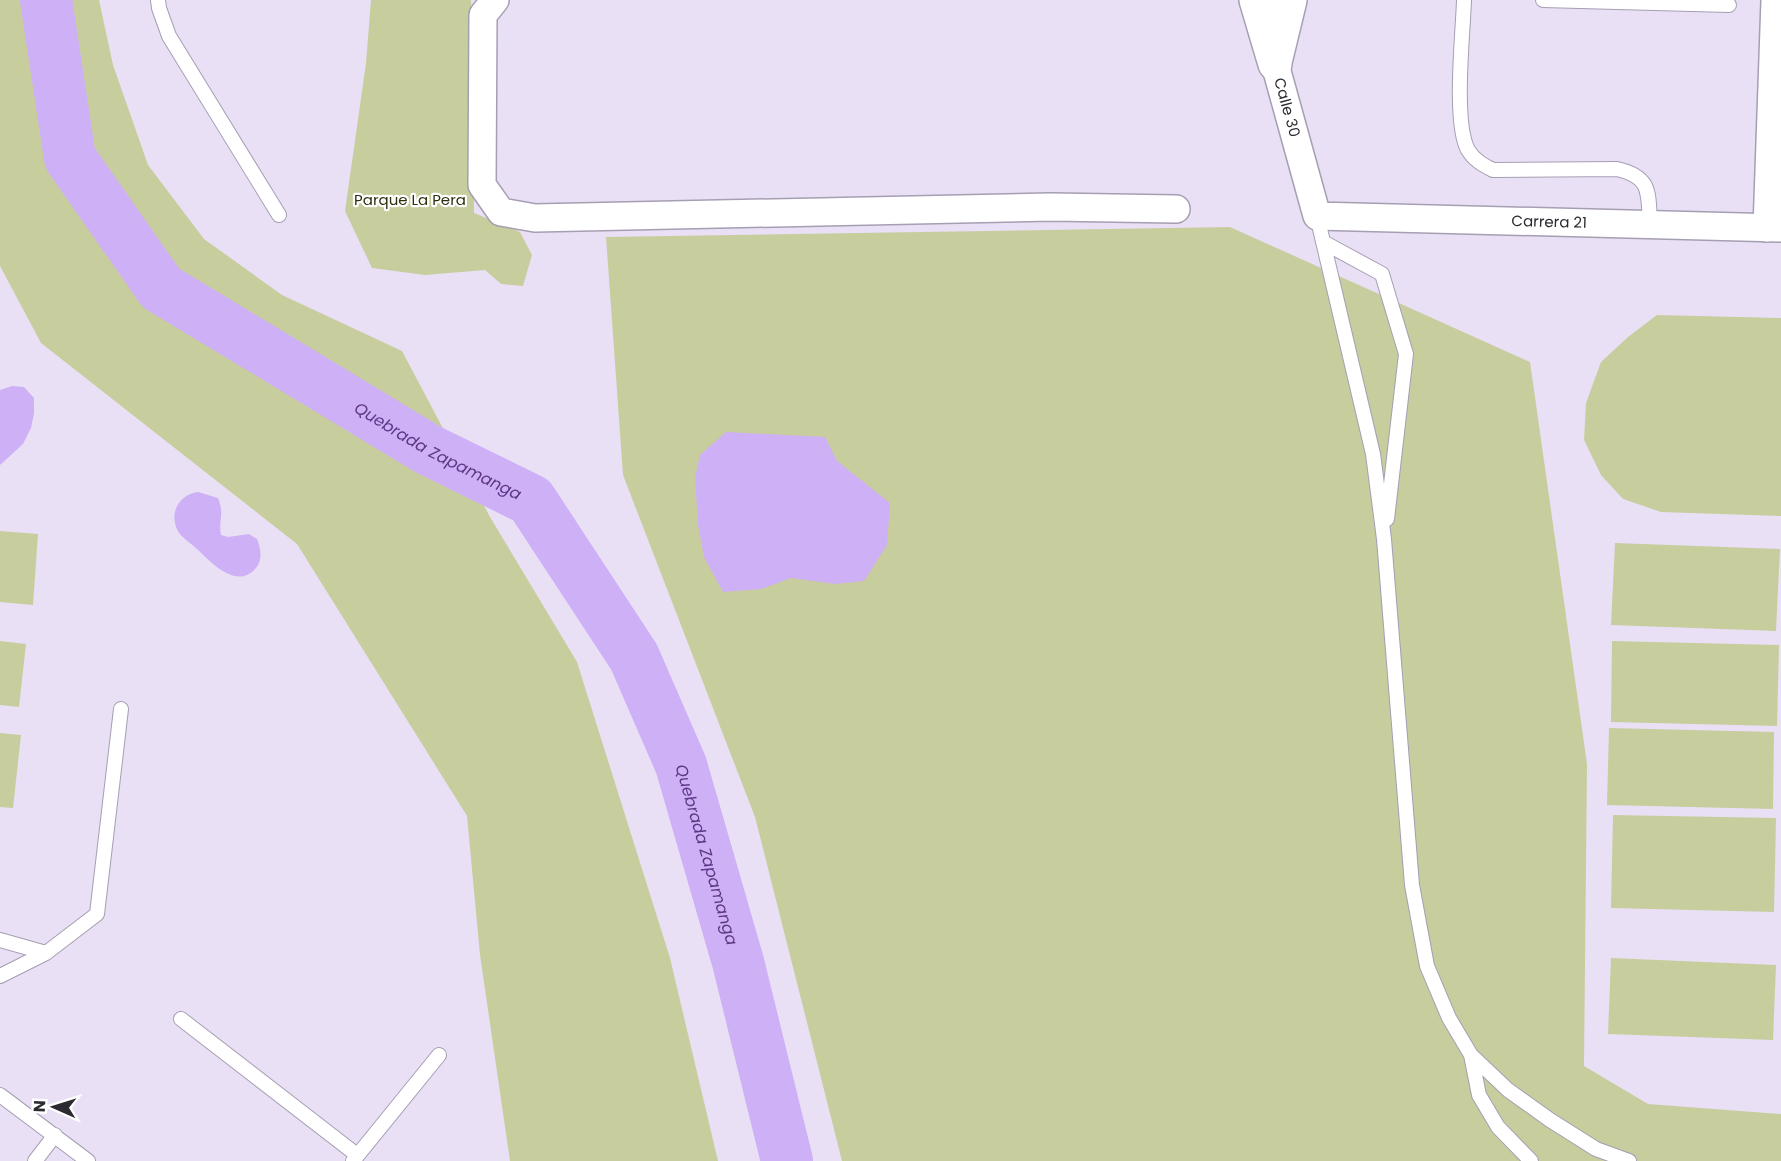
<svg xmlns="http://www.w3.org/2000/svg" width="1781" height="1161" viewBox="0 0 1781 1161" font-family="Poppins,sans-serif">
	<rect width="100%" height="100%" fill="#e9e0f6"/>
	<!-- green -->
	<path fill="#c8cd9e" d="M 0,0 L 99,0 L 113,65 L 148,165 L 204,239 L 282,295 L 402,351 L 490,517 L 577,662 L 670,958 L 718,1161 L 510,1161 L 480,955 L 467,816 L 297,544 L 41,343 L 0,266 Z
		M 371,0 L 471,0 L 474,213 L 520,232 L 532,255 L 523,286 L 501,284 L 485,270 L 425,275 L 372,268 L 345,211 L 366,63 Z
		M 1230,227 L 1530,362 L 1587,764 L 1584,1066 L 1648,1104 L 1781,1114 L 1781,1161 L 842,1161 L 755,817 L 623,475 L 606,237 Z
		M 1657,315 L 1781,318 L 1781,516 L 1661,512 L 1623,499 L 1601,475 L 1584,440 L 1586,403 L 1601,362 L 1628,337 Z
		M 0,531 L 38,534 L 33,605 L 0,602 Z
		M 1615,543 L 1780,549 L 1776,631 L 1611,625 Z
		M 0,641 L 26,644 L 19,707 L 0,705 Z
		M 1612,641 L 1779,645 L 1777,726 L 1611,722 Z
		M 1609,728 L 1774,732 L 1773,809 L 1607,805 Z
		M 0,733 L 21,735 L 13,808 L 0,807 Z
		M 1613,815 L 1776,818 L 1774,912 L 1611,908 Z
		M 1611,958 L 1776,965 L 1773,1040 L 1608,1034 Z"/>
	<!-- water -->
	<path fill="#ceb0f6" d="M 12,386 L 24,387 L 34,398 L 34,413 L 31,428 L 23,444 L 0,465 L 0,390 Z
		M 726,432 L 825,437 L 837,461 L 890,503 L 887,545 L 864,581 L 835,584 L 791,578 L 761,589 L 723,592 L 704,557 L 698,525 L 695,477 L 700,455 Z
		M 198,492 L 218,498 C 225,515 218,520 221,535 L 228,537 L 249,534 L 257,539 C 261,549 263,561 255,569 C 236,590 211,562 197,549 C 191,543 180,537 177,529 C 169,512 180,494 198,492 Z"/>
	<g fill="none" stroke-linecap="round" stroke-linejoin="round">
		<!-- river -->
		<path stroke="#ceb0f6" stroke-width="52" id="s1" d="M 46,0 L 70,158 L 161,288 L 429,450 L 531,500 L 634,657 L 681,765 L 738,962 L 787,1161"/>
		<!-- service casing -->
		<g stroke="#a69eb2" stroke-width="16">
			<path id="service" d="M 158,0 L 159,8 L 169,36 L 279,215
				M 1464,0 C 1463,34 1453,122 1468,150 C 1474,160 1483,165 1493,170 L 1617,169 C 1652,177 1648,193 1650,224
				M 1543,0 L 1729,5
				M 1317,216 L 1373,454 L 1384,539 L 1412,885 L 1427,966 L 1449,1018 L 1471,1055 L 1508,1090 L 1550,1120 L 1596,1149 L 1629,1161
				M 1323,242 L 1382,274 L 1406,354 L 1387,519
				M 0,940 L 46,953
				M 0,976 L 46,953 L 97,914 L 121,709
				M 181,1019 L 357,1155
				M 1471,1055 L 1479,1095 L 1498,1127 L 1531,1161
				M 0,1095 L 88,1161
				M 35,1161 L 55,1135
				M 353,1161 L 439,1055"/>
		</g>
		<!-- minor casing -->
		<g stroke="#a69eb2" stroke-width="30">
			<g id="minor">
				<path d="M 495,0 L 483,15 L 482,185 L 501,212 L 535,218 L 1051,207 L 1176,209"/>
				<path id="s2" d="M 1275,64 L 1317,216 L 1781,228"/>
				<path d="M 1767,228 L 1775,0"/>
			</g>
		</g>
		<!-- tertiary casing -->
		<g stroke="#a69eb2" stroke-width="36">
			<path id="tertiary" d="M 1256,0 L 1275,64
				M 1275,62 L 1290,0"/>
		</g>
		<!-- service -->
		<use href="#service" stroke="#fff" stroke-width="14"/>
		<!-- minor -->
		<use href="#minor" stroke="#fff" stroke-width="27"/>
		<!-- tertiary -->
		<use href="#tertiary" stroke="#fff" stroke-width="33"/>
	</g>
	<g text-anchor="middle" stroke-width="4.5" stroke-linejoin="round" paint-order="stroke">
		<!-- street labels -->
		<g font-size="15" fill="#2d2a32" stroke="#fff">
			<text dy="5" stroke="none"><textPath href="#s2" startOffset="45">Calle 30</textPath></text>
			<text dy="5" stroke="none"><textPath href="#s2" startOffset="390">Carrera 21</textPath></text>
		</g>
		<!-- park labels -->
		<g font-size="15" fill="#2d2f0d" stroke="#fff">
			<text x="410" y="205">Parque La Pera</text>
		</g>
		<!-- water labels -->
		<g font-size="16" font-style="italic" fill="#5e3787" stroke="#fff">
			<text dy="6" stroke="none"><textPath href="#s1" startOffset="640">Quebrada Zapamanga</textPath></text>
			<text dy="6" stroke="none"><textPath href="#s1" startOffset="1144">Quebrada Zapamanga</textPath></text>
		</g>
	</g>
	<!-- north arrow -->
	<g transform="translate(54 1107) rotate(273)" stroke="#ffffff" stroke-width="4.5" paint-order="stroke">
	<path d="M0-4.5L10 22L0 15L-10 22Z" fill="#2d2a32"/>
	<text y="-9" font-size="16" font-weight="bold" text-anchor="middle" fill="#2d2a32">N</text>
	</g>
</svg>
